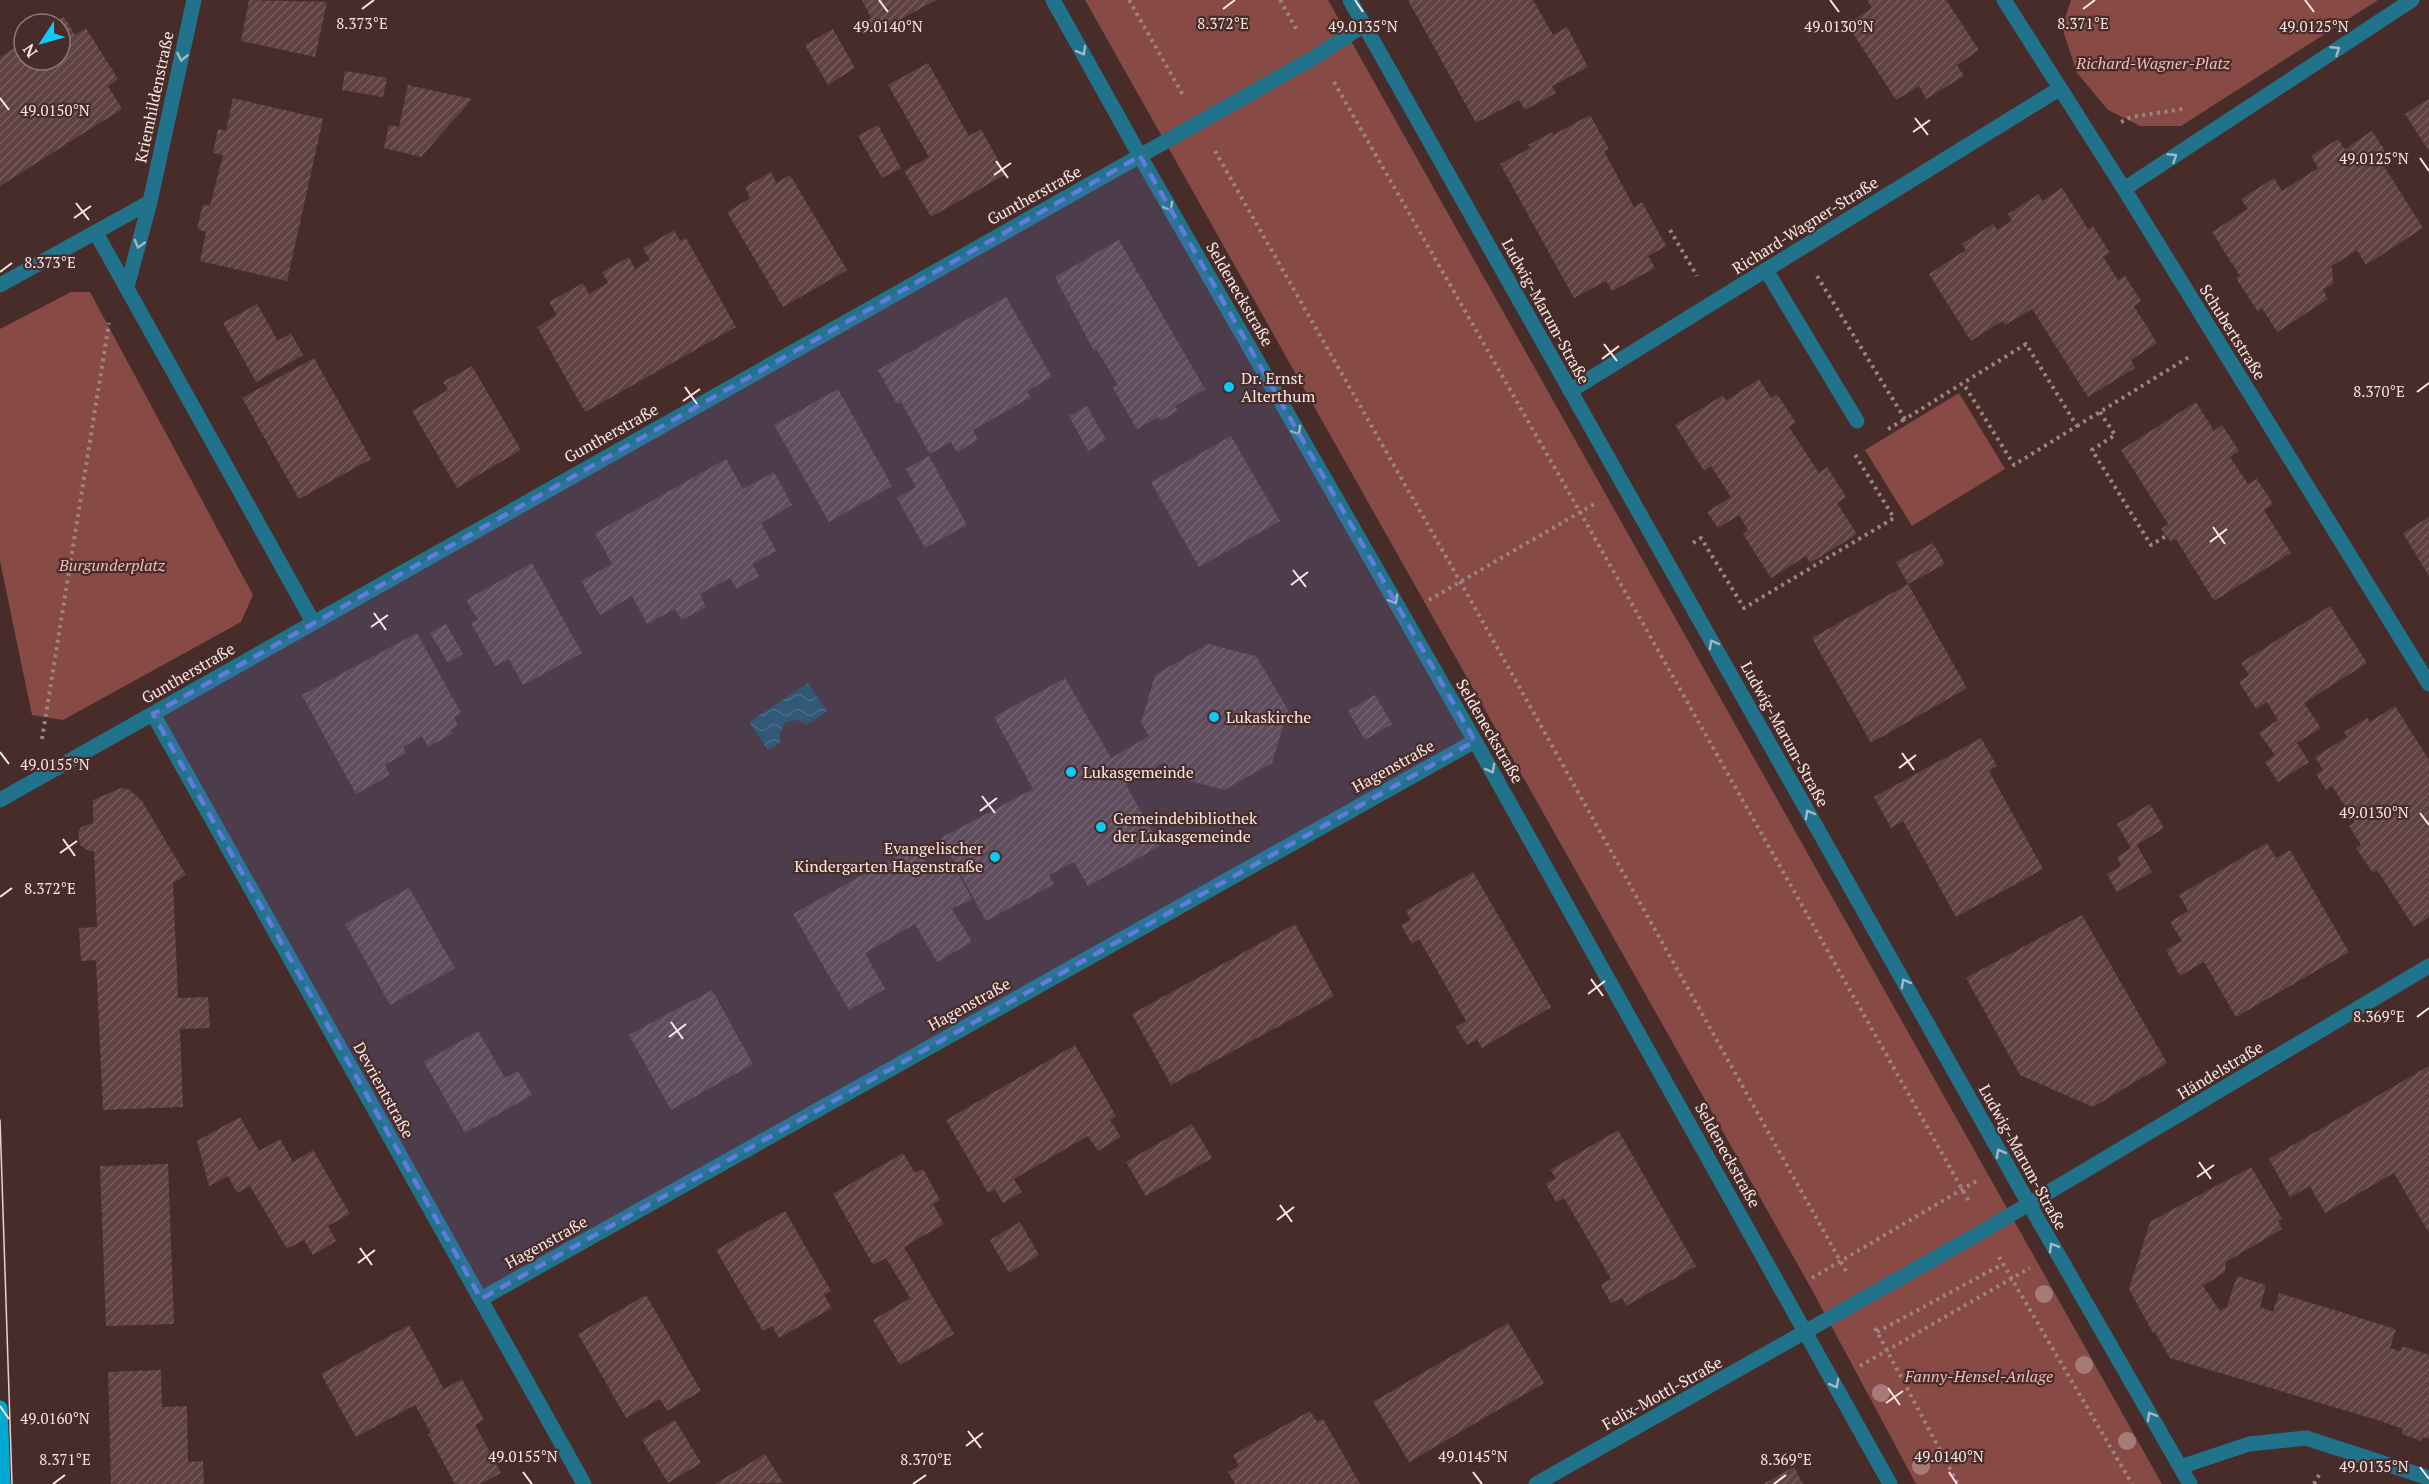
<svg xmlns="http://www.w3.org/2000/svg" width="2429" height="1484" viewBox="0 0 2429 1484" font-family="'PT Serif',serif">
	<defs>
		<pattern id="water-waves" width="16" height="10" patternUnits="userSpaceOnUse" patternTransform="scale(1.5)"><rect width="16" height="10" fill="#264f5d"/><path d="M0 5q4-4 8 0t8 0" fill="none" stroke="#466874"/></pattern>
		<pattern id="building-hatch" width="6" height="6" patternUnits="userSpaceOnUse" patternTransform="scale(1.5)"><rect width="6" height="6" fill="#5f423f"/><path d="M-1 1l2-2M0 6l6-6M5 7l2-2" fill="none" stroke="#775d5b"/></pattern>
	</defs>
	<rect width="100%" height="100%" fill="#482c29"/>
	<!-- park -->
	<path fill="#874a45" d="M 1085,0 L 1328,0 L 2162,1484 L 1916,1484 L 1811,1288 Z
		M 2071,0 L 2378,0 L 2181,126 L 2140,126 L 2108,110 L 2077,73 L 2062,27 Z
		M 71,292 L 90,292 L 253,595 L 241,622 L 63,720 L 32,715 L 0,561 L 0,329 Z
		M 1959,393 L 2005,469 L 1912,526 L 1865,450 Z"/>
	<!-- water -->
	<path fill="url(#water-waves)" d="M 808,683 L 827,711 L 807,725 L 798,720 L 786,722 L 779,734 L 781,742 L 768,750 L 749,722 Z"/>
	<!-- building -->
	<path fill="url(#building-hatch)" d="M 249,0 L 327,2 L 315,57 L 241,41 Z
		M 862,0 L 936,0 L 874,34 L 867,20 L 871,18 Z
		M 1408,0 L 1533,0 L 1553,35 L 1567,27 L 1588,67 L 1552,86 L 1556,93 L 1525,110 L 1519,100 L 1476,123 Z
		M 1867,0 L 1946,0 L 1979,50 L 1957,65 L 1964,76 L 1926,99 L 1919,86 L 1896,100 L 1847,24 L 1872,8 Z
		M 64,17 L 75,35 L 86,28 L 118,79 L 108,86 L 122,109 L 0,186 L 0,57 L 24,42 L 24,60 L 60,60 L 60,24 L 52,24 Z
		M 833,29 L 855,68 L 828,85 L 805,45 Z
		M 928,63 L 969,136 L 981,129 L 1006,174 L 931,217 L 904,171 L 929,157 L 888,85 Z
		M 345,71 L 387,78 L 383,97 L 342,90 Z
		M 408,85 L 472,99 L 421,157 L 384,148 L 389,125 L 399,127 Z
		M 233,98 L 323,119 L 287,281 L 200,261 L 206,232 L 197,229 L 203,204 L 210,206 L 223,155 L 213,153 L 218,129 L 226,131 Z
		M 2429,99 L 2429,151 L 2405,114 Z
		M 1590,115 L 1609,149 L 1604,151 L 1634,207 L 1642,202 L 1666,246 L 1648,256 L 1655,268 L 1612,291 L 1606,281 L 1574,298 L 1500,164 L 1530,148 L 1528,145 L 1552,132 L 1553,135 Z
		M 878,125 L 901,168 L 882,178 L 858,136 Z
		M 2372,131 L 2388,155 L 2380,160 L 2423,228 L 2366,265 L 2357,250 L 2332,266 L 2333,284 L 2323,290 L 2328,299 L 2277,332 L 2262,308 L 2258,312 L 2236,278 L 2240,276 L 2212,232 L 2248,209 L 2241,199 L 2274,178 L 2282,191 L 2318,168 L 2311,156 L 2338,139 L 2345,149 Z
		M 771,172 L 776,183 L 790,175 L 847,270 L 783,307 L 727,212 L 750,198 L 745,187 Z
		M 2062,188 L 2088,229 L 2093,226 L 2110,253 L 2103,257 L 2118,280 L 2125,276 L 2141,301 L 2134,306 L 2157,343 L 2131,360 L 2135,368 L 2088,397 L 2032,309 L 2005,325 L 2002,321 L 1971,341 L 1929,274 L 1966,250 L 1961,244 L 1993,224 L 1997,230 L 2012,221 L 2008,214 L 2039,194 L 2042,201 Z
		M 674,230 L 680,241 L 686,238 L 736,327 L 585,412 L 537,327 L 557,315 L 549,302 L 583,283 L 589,294 L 608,283 L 602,272 L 629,257 L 635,269 L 650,260 L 643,248 Z
		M 1119,240 L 1205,389 L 1175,406 L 1178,411 L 1160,421 L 1158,417 L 1137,429 L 1113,388 L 1118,385 L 1097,350 L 1094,351 L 1055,277 Z
		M 1006,297 L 1052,377 L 1027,391 L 1031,397 L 973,430 L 978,440 L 957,452 L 951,442 L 930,454 L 901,402 L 897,404 L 878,370 Z
		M 257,304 L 278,341 L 291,333 L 303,355 L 256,382 L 223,323 Z
		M 314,358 L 371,459 L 299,499 L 242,398 Z
		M 472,366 L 521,450 L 457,488 L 412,411 L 448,390 L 443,382 Z
		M 1759,379 L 1771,398 L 1777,394 L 1796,423 L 1789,427 L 1819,473 L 1827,467 L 1846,497 L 1837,503 L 1857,534 L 1810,563 L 1806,556 L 1771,578 L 1743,534 L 1748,530 L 1739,515 L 1718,528 L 1707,512 L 1731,497 L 1711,466 L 1704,471 L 1675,425 L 1723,395 L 1726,401 Z
		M 838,389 L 892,486 L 829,522 L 774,425 Z
		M 2196,402 L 2214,431 L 2222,425 L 2239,451 L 2230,457 L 2248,484 L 2257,479 L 2273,504 L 2264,510 L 2291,553 L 2214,601 L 2176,539 L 2171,542 L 2166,536 L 2161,529 L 2168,524 L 2121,450 Z
		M 1087,406 L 1106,440 L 1088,451 L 1069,416 Z
		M 1231,436 L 1280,521 L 1199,567 L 1151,482 Z
		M 929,456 L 967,525 L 925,548 L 897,498 L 916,487 L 906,469 Z
		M 726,459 L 743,489 L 774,472 L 792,505 L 761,523 L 776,551 L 752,564 L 759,576 L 737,589 L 730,578 L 700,594 L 706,607 L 682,620 L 675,609 L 647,624 L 632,596 L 600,615 L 581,581 L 612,564 L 595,533 Z
		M 2429,517 L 2429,576 L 2403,533 Z
		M 1933,543 L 1945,564 L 1908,584 L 1896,562 Z
		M 532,563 L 582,653 L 523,685 L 509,659 L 495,666 L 471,623 L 478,620 L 466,600 Z
		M 1908,584 L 1967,688 L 1871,743 L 1812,638 Z
		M 2330,606 L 2367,663 L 2304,703 L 2321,728 L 2297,743 L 2309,762 L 2278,782 L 2265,762 L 2275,755 L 2259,733 L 2278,720 L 2267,702 L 2256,709 L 2239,682 L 2249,675 L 2241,663 Z
		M 446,624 L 463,654 L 448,663 L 430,633 Z
		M 417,633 L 461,713 L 454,717 L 458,726 L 451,730 L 453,733 L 428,747 L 422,736 L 403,747 L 406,753 L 385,765 L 390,775 L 356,794 L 302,695 Z
		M 1208,644 L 1256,656 L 1288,710 L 1272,763 L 1224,790 L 1172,776 L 1164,762 L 1126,785 L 1160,846 L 1088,886 L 1074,862 L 1049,875 L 1054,884 L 986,921 L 941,838 L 1033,789 L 994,717 L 1065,678 L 1111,758 L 1149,736 L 1141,723 L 1155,675 Z
		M 1375,695 L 1392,724 L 1365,740 L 1348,711 Z
		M 2395,706 L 2429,760 L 2429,917 L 2414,927 L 2377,870 L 2373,873 L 2356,848 L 2361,845 L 2349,826 L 2355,822 L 2332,786 L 2326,790 L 2316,774 L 2323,770 L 2315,757 L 2347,737 L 2344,732 L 2367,718 L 2370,722 Z
		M 1981,738 L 1997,766 L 1989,771 L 2043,869 L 1956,917 L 1903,821 L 1891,828 L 1874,797 Z
		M 121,788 L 130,790 L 142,801 L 186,875 L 173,883 L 178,998 L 208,997 L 210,1028 L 180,1029 L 183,1107 L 103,1110 L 96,960 L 81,961 L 79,928 L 97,927 L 94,851 L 89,851 L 80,845 L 78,833 L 81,827 L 93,823 L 93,800 Z
		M 2150,804 L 2164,828 L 2137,845 L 2152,872 L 2117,892 L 2107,874 L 2121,866 L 2117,857 L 2131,848 L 2117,824 Z
		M 2267,843 L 2276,858 L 2290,850 L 2349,952 L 2236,1017 L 2204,962 L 2180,976 L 2166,950 L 2182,941 L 2170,922 L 2188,911 L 2179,895 Z
		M 916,845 L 931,870 L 950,859 L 972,899 L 952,909 L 972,942 L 937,962 L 915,924 L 865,953 L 885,989 L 849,1010 L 793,914 Z
		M 1473,872 L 1551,1007 L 1482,1048 L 1477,1039 L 1467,1045 L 1456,1027 L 1466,1021 L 1419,939 L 1412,944 L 1401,925 L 1411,920 L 1406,911 Z
		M 409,888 L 455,968 L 390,1005 L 345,924 Z
		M 2082,915 L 2167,1063 L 2093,1107 L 2020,1075 L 1966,978 Z
		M 1295,924 L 1334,996 L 1171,1085 L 1132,1014 Z
		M 712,990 L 753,1064 L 671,1110 L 629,1035 Z
		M 478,1031 L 505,1078 L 518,1071 L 532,1095 L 465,1133 L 424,1062 Z
		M 1075,1045 L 1116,1116 L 1110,1120 L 1121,1137 L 1098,1151 L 1088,1136 L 1014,1179 L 1022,1192 L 1003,1203 L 995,1189 L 988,1193 L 946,1120 Z
		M 2429,1066 L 2429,1233 L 2394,1173 L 2325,1213 L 2310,1186 L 2290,1197 L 2269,1159 Z
		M 240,1117 L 259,1151 L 280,1139 L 293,1162 L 313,1150 L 350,1214 L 328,1226 L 336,1241 L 313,1255 L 304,1240 L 287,1249 L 250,1186 L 237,1193 L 228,1176 L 209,1186 L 197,1141 Z
		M 1192,1124 L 1212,1158 L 1146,1196 L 1126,1162 Z
		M 1618,1130 L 1696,1266 L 1626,1306 L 1622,1298 L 1611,1303 L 1601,1285 L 1611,1279 L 1564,1198 L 1556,1202 L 1546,1184 L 1556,1178 L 1550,1170 Z
		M 903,1153 L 915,1173 L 923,1169 L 940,1200 L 933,1204 L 944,1224 L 904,1247 L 954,1334 L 900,1365 L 873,1320 L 910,1298 L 886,1258 L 873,1265 L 833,1194 Z
		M 168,1164 L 174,1324 L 106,1326 L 100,1166 Z
		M 2251,1167 L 2282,1219 L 2278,1221 L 2282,1229 L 2226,1262 L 2225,1272 L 2203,1286 L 2220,1311 L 2227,1306 L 2237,1276 L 2266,1285 L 2260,1307 L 2273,1312 L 2279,1293 L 2396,1329 L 2390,1348 L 2400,1351 L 2402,1346 L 2429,1355 L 2429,1439 L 2423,1437 L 2421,1441 L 2402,1434 L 2403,1429 L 2377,1420 L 2170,1358 L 2155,1332 L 2153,1333 L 2129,1289 L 2150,1222 Z
		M 785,1211 L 831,1291 L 824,1295 L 832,1308 L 779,1338 L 772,1326 L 763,1331 L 716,1250 Z
		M 1020,1222 L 1039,1255 L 1009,1273 L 990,1240 Z
		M 646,1295 L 701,1391 L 667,1411 L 660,1399 L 626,1418 L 578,1334 Z
		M 1508,1323 L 1544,1383 L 1409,1462 L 1373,1402 Z
		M 409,1325 L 444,1389 L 462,1379 L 484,1420 L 475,1425 L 501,1473 L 480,1484 L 455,1484 L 428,1434 L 431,1433 L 415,1405 L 356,1437 L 321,1374 Z
		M 161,1370 L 162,1407 L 187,1406 L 188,1462 L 203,1461 L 204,1484 L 111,1484 L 108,1372 Z
		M 1310,1411 L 1317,1422 L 1323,1419 L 1360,1484 L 1235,1484 L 1228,1472 L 1239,1466 L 1233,1455 Z
		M 675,1420 L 701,1463 L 668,1483 L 642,1440 Z
		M 765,1454 L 783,1483 L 715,1484 Z
		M 1794,1467 L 1803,1484 L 1763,1484 Z"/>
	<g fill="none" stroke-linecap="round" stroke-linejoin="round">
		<!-- path -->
		<path stroke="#9c8481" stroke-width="4" stroke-dasharray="3 4.5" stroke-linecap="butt" d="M 1129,0 L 1183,95
			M 1280,0 L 1298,32
			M 1334,82 L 1580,512 L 1970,1203
			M 2121,122 L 2131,117 L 2183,109
			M 1215,151 L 1461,583 L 1846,1271
			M 1670,230 L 1697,276
			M 1817,276 L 1905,419 L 2026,344 L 2077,426 L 2014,465 L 1963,383
			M 2100,412 L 2115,435 L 2092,450 L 2151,545 L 2166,536
			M 2077,426 L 2189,357
			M 1888,429 L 1905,419
			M 1693,543 L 1701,538 L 1744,608 L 1894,518 L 1854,453
			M 1429,600 L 1596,503
			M 42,739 L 109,323
			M 1999,1257 L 2132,1484
			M 1812,1278 L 1978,1180
			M 1875,1328 L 1958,1484
			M 1877,1332 L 2003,1264
			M 1860,1366 L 2030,1268
			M 2314,1484 L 2319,1475"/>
		<!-- minor -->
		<path stroke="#21728b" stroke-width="15" d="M 1053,0 L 1140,156 L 1475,741 L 1890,1484
			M 1350,0 L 2029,1204 L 2190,1484
			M 2004,0 L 2124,189 L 2429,684
			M 2124,189 L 2412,0
			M 96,233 L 313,622
			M 1766,270 L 1857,421
			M 0,285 L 150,202 L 194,0
			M 127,287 L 150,202
			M 1570,391 L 2059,89
			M 153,714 L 584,1484
			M 0,800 L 1315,57 L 1364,25
			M 481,1299 L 1475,741
			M 2180,1467 L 2249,1444 L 2306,1438 L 2429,1478
			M 1536,1484 L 1985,1230 L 2429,966"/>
		<!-- major -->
		<path stroke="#00aad3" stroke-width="15" d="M 0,1408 L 3,1484"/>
		<!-- tram -->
		<path stroke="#e7d3d1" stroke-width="1.5" d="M 0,1120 L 12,1484"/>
	</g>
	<!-- trees -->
	<g fill="#a67b77">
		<circle cx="2044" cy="1294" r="9"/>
		<circle cx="2084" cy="1365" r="9"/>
		<circle cx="1881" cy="1393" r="9"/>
		<circle cx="2127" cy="1441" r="9"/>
		<circle cx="1921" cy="1466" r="9"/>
	</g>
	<!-- one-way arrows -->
	<defs><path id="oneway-chevron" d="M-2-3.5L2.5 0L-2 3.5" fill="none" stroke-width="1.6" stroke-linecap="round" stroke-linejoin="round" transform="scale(1.5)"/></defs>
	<g stroke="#a4b9c2">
		<use href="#oneway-chevron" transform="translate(2336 50) rotate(-33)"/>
		<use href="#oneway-chevron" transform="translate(1082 51) rotate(61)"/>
		<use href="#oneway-chevron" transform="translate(182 57) rotate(102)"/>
		<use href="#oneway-chevron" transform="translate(2173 157) rotate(-33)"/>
		<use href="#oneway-chevron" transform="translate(1169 207) rotate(60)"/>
		<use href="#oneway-chevron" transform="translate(139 244) rotate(105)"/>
		<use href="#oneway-chevron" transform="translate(1297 431) rotate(60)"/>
		<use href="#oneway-chevron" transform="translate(1394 600) rotate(60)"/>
		<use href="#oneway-chevron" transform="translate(1713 644) rotate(-119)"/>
		<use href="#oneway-chevron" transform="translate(1491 769) rotate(61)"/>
		<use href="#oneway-chevron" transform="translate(1809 814) rotate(-119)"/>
		<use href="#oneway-chevron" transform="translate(1905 983) rotate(-119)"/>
		<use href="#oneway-chevron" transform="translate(2000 1153) rotate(-119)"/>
		<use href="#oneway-chevron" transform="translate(2053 1247) rotate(-120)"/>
		<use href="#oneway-chevron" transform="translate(1835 1384) rotate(61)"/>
		<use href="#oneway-chevron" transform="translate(2151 1416) rotate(-120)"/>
	</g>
	<!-- marked area -->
	<path fill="#607cdc" fill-opacity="0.2" stroke="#607cdc" stroke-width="4.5" stroke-dasharray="12 8" stroke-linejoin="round" d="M 1140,156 L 1475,741 L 481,1299 L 153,714 Z"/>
	<!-- ticks -->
	<path fill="none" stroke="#fbe8e6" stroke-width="2" d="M 879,0 L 888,12M 1355,0 L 1363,12M 1830,0 L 1839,12M 2305,0 L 2314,12M 362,9 L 374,0M 1223,9 L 1235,0M 2083,9 L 2095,0M 0,98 L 9,110M 1915,118 L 1928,135M 1913,132 L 1930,120M 2420,158 L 2429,171M 996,161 L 1008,178M 994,175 L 1011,163M 76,203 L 89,220M 74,218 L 91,206M 0,272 L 12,263M 1604,344 L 1617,361M 1602,359 L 1619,346M 685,387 L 697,404M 2417,392 L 2429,383M 683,401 L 700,389M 2213,527 L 2225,544M 2210,542 L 2227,529M 1293,570 L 1306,587M 1291,585 L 1308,572M 374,613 L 386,630M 371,627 L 388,615M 0,752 L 9,764M 1902,753 L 1914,770M 1899,768 L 1916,755M 982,796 L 995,813M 980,811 L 997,798M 2420,813 L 2429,825M 63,839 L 75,856M 60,853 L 77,841M 0,897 L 12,888M 1591,979 L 1603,996M 1588,994 L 1605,981M 2417,1017 L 2429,1008M 671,1022 L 683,1039M 669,1037 L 686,1024M 2199,1162 L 2211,1179M 2197,1177 L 2214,1165M 1280,1205 L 1292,1222M 1277,1220 L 1294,1207M 360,1248 L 372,1265M 358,1263 L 375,1250M 1888,1388 L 1900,1405M 1886,1403 L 1903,1391M 0,1406 L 9,1419M 968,1431 L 981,1448M 966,1446 L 983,1433M 2420,1467 L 2429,1479M 523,1472 L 532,1484M 1473,1472 L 1482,1484M 1949,1472 L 1957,1484M 53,1484 L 65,1475M 913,1484 L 926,1475M 1774,1484 L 1786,1475"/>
	<!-- markers -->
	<g fill="#0ecafa" stroke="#482c29" stroke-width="2">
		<circle cx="1229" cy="387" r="6"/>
		<circle cx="1214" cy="717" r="6"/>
		<circle cx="1071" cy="772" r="6"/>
		<circle cx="1101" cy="827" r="6"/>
		<circle cx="995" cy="857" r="6"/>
	</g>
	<g text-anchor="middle" stroke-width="4.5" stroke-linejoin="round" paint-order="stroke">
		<!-- park labels -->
		<g font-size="16" font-style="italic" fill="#f2bcb7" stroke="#482c29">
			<text x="2153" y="69">Richard-Wagner-Platz</text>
			<text x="112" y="571">Burgunderplatz</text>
			<text x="1979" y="1382">Fanny-Hensel-Anlage</text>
		</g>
		<!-- street labels -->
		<g font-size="16" fill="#fbe8e6" stroke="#482c29">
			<text transform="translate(154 97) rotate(-78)" y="6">Kriemhildenstraße</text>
			<text transform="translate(1034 195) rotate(-29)" y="6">Guntherstraße</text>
			<text transform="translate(1805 225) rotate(-32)" y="6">Richard-Wagner-Straße</text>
			<text transform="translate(1240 294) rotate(60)" y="6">Seldeneckstraße</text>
			<text transform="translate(1546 311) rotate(61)" y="6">Ludwig-Marum-Straße</text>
			<text transform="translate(2233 332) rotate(58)" y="6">Schubertstraße</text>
			<text transform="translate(611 433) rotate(-29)" y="6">Guntherstraße</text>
			<text transform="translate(188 673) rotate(-30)" y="6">Guntherstraße</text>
			<text transform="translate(1490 731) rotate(60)" y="6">Seldeneckstraße</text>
			<text transform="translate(1785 734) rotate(61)" y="6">Ludwig-Marum-Straße</text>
			<text transform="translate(1393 766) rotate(-29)" y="6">Hagenstraße</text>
			<text transform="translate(969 1004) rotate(-29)" y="6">Hagenstraße</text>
			<text transform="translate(2220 1070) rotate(-31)" y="6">Händelstraße</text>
			<text transform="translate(384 1090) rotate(61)" y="6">Devrientstraße</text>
			<text transform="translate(1728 1155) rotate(61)" y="6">Seldeneckstraße</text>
			<text transform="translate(2023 1157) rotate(61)" y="6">Ludwig-Marum-Straße</text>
			<text transform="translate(546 1242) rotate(-29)" y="6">Hagenstraße</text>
			<text transform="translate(1662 1393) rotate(-29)" y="6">Felix-Mottl-Straße</text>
		</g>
		<!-- poi labels -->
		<g font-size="16" fill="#fbe8e6" stroke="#482c29" text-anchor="start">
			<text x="1241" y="384">Dr. Ernst<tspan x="1241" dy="18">Alterthum</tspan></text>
			<text x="1226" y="723">Lukaskirche</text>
			<text x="1083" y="778">Lukasgemeinde</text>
			<text x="1113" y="824">Gemeindebibliothek<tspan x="1113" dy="18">der Lukasgemeinde</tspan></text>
			<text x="983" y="854" text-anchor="end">Evangelischer<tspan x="983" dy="18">Kindergarten Hagenstraße</tspan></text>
		</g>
	</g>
	<g font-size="15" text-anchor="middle" fill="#fbe8e6" stroke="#482c29" stroke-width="4.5" stroke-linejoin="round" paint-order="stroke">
		<text x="362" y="29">8.373°E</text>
		<text x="1223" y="29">8.372°E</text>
		<text x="2083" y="29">8.371°E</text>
		<text x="888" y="32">49.0140°N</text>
		<text x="1363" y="32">49.0135°N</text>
		<text x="1839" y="32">49.0130°N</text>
		<text x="2314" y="32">49.0125°N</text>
		<text x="55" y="116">49.0150°N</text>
		<text x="2374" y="164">49.0125°N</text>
		<text x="50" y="268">8.373°E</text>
		<text x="2379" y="397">8.370°E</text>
		<text x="55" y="770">49.0155°N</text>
		<text x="2374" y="818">49.0130°N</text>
		<text x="50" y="894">8.372°E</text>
		<text x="2379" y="1022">8.369°E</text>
		<text x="55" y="1424">49.0160°N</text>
		<text x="523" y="1462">49.0155°N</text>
		<text x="1473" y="1462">49.0145°N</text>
		<text x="1949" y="1462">49.0140°N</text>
		<text x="65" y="1465">8.371°E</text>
		<text x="926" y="1465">8.370°E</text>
		<text x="1786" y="1465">8.369°E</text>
		<text x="2374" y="1472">49.0135°N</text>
	</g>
	<!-- north arrow -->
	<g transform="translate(42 42) rotate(234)"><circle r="28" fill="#482c29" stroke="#907775" stroke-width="1.5"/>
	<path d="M0-4.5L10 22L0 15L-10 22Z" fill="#0ecafa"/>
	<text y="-9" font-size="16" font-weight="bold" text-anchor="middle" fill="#fbe8e6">N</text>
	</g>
</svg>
